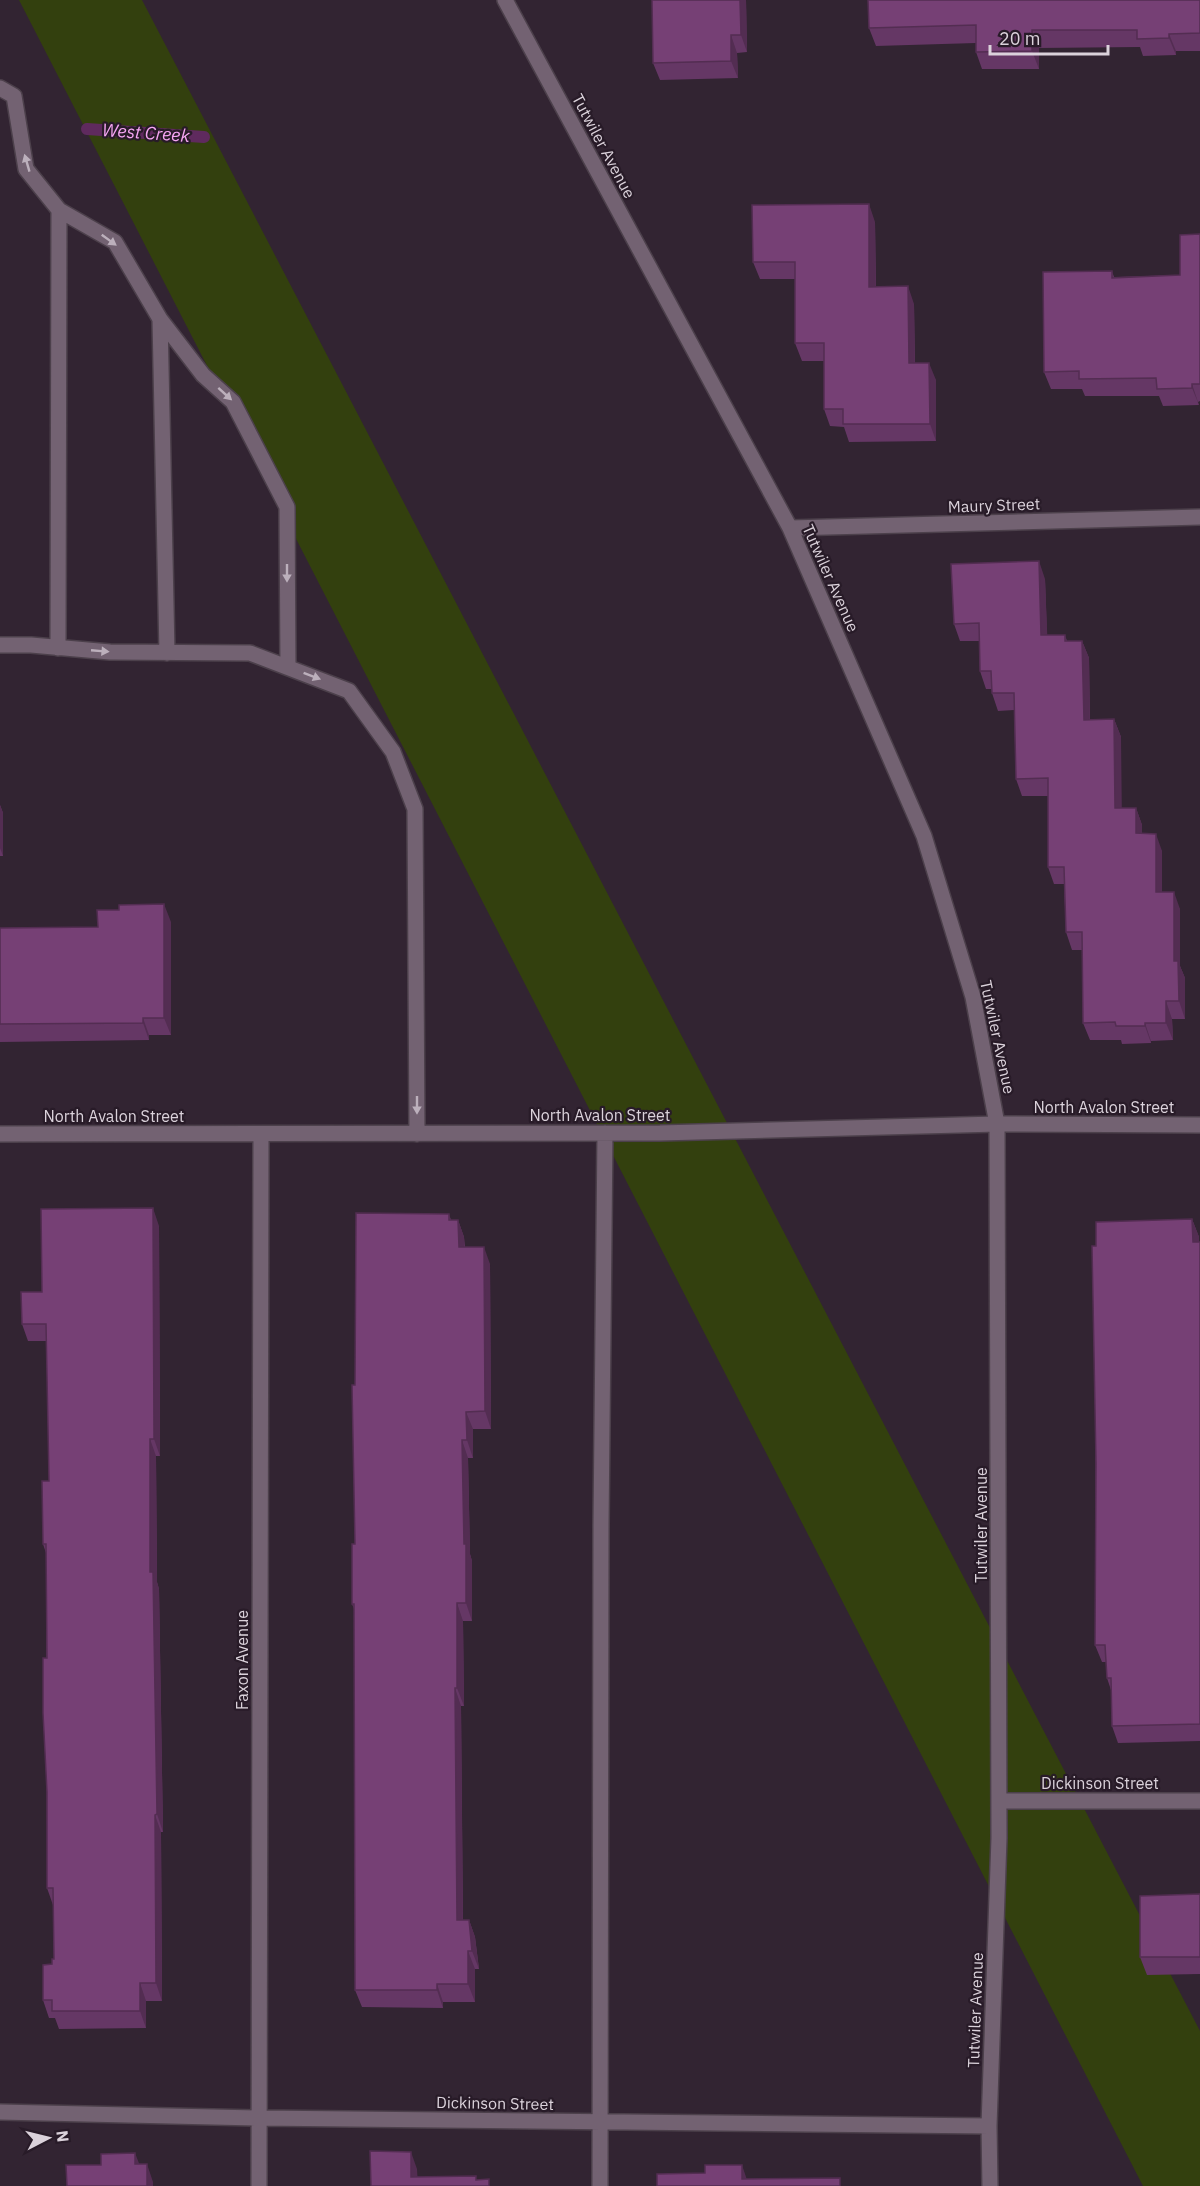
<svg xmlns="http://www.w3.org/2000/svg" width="1200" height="2186" viewBox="0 0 1200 2186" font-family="'IBM Plex Sans',sans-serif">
	<rect width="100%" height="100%" fill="#322432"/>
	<!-- green -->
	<path fill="#33400e" d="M 19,0 L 142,0 L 1200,2031 L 1200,2186 L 1143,2186 Z"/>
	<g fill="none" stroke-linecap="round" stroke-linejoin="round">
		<!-- stream -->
		<path stroke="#5f2a5e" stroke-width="12" d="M 87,129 L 204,137"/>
		<!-- minor casing -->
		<g stroke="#4c404b" stroke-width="18">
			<path id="minor" d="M 505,0 L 790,528 L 924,836 L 973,997 L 997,1124 L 999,1838 L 989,2126 L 990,2186
				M 0,88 L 14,96 L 26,169 L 59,210 L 115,242 L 160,319 L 203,375 L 233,402 L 287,507 L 288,667
				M 160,319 L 167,653
				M 790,528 L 1200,517
				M 0,645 L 31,645 L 110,652 L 250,653 L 349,691 L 393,752 L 415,809 L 417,1134
				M 58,648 L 59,210
				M 0,1134 L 660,1133 L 997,1124 L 1200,1125
				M 1000,1801 L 1200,1801
				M 0,2112 L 260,2118 L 989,2126
				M 259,2186 L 261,1134
				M 600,2186 L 601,1525 L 605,1133"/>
		</g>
		<!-- minor -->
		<use href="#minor" stroke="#736272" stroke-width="15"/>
	</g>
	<!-- wall -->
	<path fill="#653765" d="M 652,0 L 746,0 L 747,52 L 737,53 L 738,78 L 660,80 L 653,63 Z
		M 1200,0 L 1200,51 L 1176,51 L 1176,55 L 1143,56 L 1140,47 L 1039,48 L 1039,69 L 982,69 L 976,52 L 976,43 L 876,46 L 869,28 Z
		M 875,222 L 876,287 L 914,304 L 915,363 L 936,380 L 936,441 L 849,442 L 844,427 L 830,426 L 824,409 L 824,361 L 802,361 L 795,343 L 795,279 L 760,279 L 753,262 Z
		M 1200,234 L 1200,401 L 1198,402 L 1199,405 L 1163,406 L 1159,396 L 1085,396 L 1082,389 L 1051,389 L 1044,372 L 1112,271 L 1114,277 L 1180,275 Z
		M 1045,579 L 1047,635 L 1065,635 L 1067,641 L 1082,641 L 1089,658 L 1090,720 L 1114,719 L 1121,737 L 1121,808 L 1136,808 L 1142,825 L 1142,833 L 1162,851 L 1162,892 L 1180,909 L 1180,966 L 1185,978 L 1185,1019 L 1172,1019 L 1173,1040 L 1151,1041 L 1151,1043 L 1122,1044 L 1121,1040 L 1090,1040 L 1083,1023 L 1082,950 L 1072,950 L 1066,932 L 1064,884 L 1054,884 L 1048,867 L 1048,796 L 1022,796 L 1016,779 L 1014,710 L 998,711 L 992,693 L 992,689 L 986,689 L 980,671 L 979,641 L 960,641 L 954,624 Z
		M 0,805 L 3,813 L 3,856 L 0,856 Z
		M 171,922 L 171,1035 L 149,1035 L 149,1040 L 0,1042 L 0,928 L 98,927 Z
		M 449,1214 L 451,1220 L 458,1220 L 464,1237 L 465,1247 L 490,1264 L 491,1429 L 473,1429 L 473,1458 L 468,1458 L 470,1554 L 472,1561 L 472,1621 L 463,1621 L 464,1706 L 461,1706 L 463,1920 L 469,1920 L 475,1937 L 479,1969 L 475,1969 L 475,2002 L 443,2002 L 443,2008 L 362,2007 L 355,1990 L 354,1609 L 352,1604 L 355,1544 L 355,1385 Z
		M 1192,1219 L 1199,1237 L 1199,1242 L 1200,1242 L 1200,1741 L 1118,1743 L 1112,1726 L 1111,1690 L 1107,1678 L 1106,1662 L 1102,1662 L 1095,1645 L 1096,1246 Z
		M 159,1226 L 160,1456 L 156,1456 L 157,1582 L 159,1589 L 163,1832 L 161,1832 L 162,2001 L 146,2001 L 146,2028 L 59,2029 L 55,2018 L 49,2018 L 43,2000 L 54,1959 L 53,1905 L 47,1888 L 46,1553 L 43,1544 L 49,1481 L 47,1341 L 28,1341 L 22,1324 L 42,1292 Z
		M 1200,1894 L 1200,1974 L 1147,1975 L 1140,1957 Z"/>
	<!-- shaded-wall -->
	<path fill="#532d52" d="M 740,0 L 746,0 L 747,52 L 741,35 Z
		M 1032,30 L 1039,48 L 1039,69 L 1032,51 Z
		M 1169,34 L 1176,51 L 1176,55 L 1169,38 Z
		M 731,35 L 737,53 L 738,78 L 731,61 Z
		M 869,204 L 875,222 L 876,304 L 869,287 Z
		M 908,286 L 914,304 L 915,380 L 909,363 Z
		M 929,363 L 936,380 L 936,441 L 930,424 Z
		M 1192,384 L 1199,405 L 1192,388 Z
		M 1039,561 L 1045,579 L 1048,653 L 1041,635 Z
		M 1082,641 L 1089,658 L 1090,737 L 1084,720 Z
		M 1114,719 L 1121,737 L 1122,825 L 1115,808 Z
		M 0,805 L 3,813 L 3,856 L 0,848 Z
		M 1136,808 L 1142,825 L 1142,851 L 1136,833 Z
		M 1156,834 L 1162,851 L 1162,909 L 1156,892 Z
		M 1174,892 L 1180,909 L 1180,966 L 1185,978 L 1185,1019 L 1179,1001 L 1174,961 Z
		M 164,904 L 171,922 L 171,1035 L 164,1018 Z
		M 1166,1001 L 1172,1019 L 1173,1040 L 1166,1023 Z
		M 143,1018 L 149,1035 L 149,1040 L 143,1023 Z
		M 1145,1023 L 1151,1041 L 1151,1043 L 1145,1026 Z
		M 153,1208 L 159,1226 L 160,1456 L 154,1439 Z
		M 1192,1219 L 1199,1237 L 1199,1260 L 1193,1242 Z
		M 458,1220 L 464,1237 L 465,1264 L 459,1247 Z
		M 484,1247 L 490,1264 L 491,1429 L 485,1411 Z
		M 466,1412 L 473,1429 L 473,1458 L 467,1440 Z
		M 150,1439 L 156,1456 L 157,1582 L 159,1589 L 163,1832 L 157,1814 L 150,1572 Z
		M 462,1440 L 468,1458 L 470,1554 L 472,1561 L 472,1621 L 466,1603 L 464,1544 Z
		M 457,1603 L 463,1621 L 464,1706 L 457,1688 Z
		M 455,1688 L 461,1706 L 463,1937 L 457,1920 Z
		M 155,1815 L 161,1832 L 162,2001 L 156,1983 Z
		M 469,1920 L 475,1937 L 479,1969 L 472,1951 Z
		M 468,1951 L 475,1969 L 475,2002 L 468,1984 Z
		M 140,1983 L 146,2001 L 146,2028 L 140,2011 Z
		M 437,1984 L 443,2002 L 443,2008 L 437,1990 Z
		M 411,2152 L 417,2169 L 418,2186 L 411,2177 Z
		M 135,2153 L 142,2171 L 135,2164 Z
		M 147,2164 L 153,2182 L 153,2186 L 147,2186 Z
		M 742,2165 L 749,2186 L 742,2179 Z"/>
	<!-- building -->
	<path fill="#764075" stroke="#532d52" stroke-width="1.5" d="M 652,0 L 740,0 L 741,35 L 731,35 L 731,61 L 653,63 Z
		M 868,0 L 1200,0 L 1200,33 L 1169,34 L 1169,38 L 1137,39 L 1137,30 L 1032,30 L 1032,51 L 976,52 L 976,25 L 869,28 Z
		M 869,204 L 869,287 L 908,286 L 909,363 L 929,363 L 930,424 L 843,424 L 843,409 L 824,409 L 824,343 L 795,343 L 795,262 L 753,262 L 752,205 Z
		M 1200,234 L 1200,384 L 1192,384 L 1192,388 L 1157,389 L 1156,378 L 1079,379 L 1079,371 L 1044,372 L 1043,272 L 1112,271 L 1112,278 L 1180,275 L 1180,235 Z
		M 1039,561 L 1041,635 L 1065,635 L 1065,641 L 1082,641 L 1084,720 L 1114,719 L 1115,808 L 1136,808 L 1136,833 L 1156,834 L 1156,892 L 1174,892 L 1174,961 L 1178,961 L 1179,1001 L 1166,1001 L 1166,1023 L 1145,1023 L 1145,1026 L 1116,1026 L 1115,1022 L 1083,1023 L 1082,932 L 1066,932 L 1064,867 L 1048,867 L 1048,778 L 1016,779 L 1014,693 L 992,693 L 991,671 L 980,671 L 979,623 L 954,624 L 951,564 Z
		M 164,904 L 164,1018 L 143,1018 L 143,1023 L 0,1024 L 0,928 L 98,927 L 97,910 L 119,910 L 119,905 Z
		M 153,1208 L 154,1439 L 150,1439 L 150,1572 L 153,1572 L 157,1814 L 155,1815 L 156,1983 L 140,1983 L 140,2011 L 52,2011 L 52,2000 L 43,2000 L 43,1965 L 52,1964 L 52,1959 L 54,1959 L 53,1888 L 47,1888 L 47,1792 L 43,1713 L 43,1658 L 47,1658 L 46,1544 L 43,1544 L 42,1481 L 49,1481 L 46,1324 L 22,1324 L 21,1292 L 42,1292 L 41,1209 Z
		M 356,1213 L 449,1214 L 449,1220 L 458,1220 L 459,1247 L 484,1247 L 485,1411 L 466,1412 L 467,1440 L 462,1440 L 464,1544 L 466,1544 L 466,1603 L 457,1603 L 457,1688 L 455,1688 L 457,1920 L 469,1920 L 472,1951 L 468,1951 L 468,1984 L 437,1984 L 437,1990 L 355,1990 L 354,1604 L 352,1604 L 352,1544 L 355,1544 L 352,1385 L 355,1385 Z
		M 1192,1219 L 1193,1242 L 1200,1242 L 1200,1724 L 1112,1726 L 1111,1678 L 1107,1678 L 1105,1645 L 1095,1645 L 1096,1463 L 1092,1246 L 1096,1246 L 1096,1222 Z
		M 1200,1894 L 1200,1957 L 1140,1957 L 1140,1896 Z
		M 370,2151 L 411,2152 L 411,2177 L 476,2176 L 476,2180 L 489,2179 L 489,2186 L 371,2186 Z
		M 135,2153 L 135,2164 L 147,2164 L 147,2186 L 67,2186 L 66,2165 L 101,2165 L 101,2154 Z
		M 705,2165 L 742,2165 L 742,2179 L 840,2178 L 840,2186 L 657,2186 L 657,2174 L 705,2173 Z"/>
	<!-- one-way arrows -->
	<defs><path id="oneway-solid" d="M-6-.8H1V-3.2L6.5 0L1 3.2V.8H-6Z" transform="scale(1.5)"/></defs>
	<g fill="#bcb0bc">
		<use href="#oneway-solid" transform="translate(27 163) rotate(-106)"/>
		<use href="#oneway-solid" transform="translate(109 240) rotate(36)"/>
		<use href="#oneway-solid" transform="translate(225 394) rotate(42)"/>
		<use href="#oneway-solid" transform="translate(287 573) rotate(90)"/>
		<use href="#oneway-solid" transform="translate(100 651) rotate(5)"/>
		<use href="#oneway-solid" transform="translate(312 676) rotate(21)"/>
		<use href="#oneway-solid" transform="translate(417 1105) rotate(90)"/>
	</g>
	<g text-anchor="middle" stroke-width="4.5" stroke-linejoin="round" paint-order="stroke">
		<!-- street labels -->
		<g font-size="16" fill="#dbd2db" stroke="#281b28">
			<text transform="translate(604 146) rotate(62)" y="6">Tutwiler Avenue</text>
			<text transform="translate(994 505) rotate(-2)" y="6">Maury Street</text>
			<text transform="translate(831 578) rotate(66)" y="6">Tutwiler Avenue</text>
			<text transform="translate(998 1037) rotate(78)" y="6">Tutwiler Avenue</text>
			<text x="1104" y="1113">North Avalon Street</text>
			<text x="600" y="1121">North Avalon Street</text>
			<text x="114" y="1122">North Avalon Street</text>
			<text transform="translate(981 1525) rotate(-90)" y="6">Tutwiler Avenue</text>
			<text transform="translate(242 1660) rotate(-90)" y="6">Faxon Avenue</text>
			<text x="1100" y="1789">Dickinson Street</text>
			<text transform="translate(975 2010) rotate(-88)" y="6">Tutwiler Avenue</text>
			<text transform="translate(495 2103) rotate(1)" y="6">Dickinson Street</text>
		</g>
		<!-- water labels -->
		<g font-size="18" font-style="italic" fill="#f5a5f2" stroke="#281b28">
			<text transform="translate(146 133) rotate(4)" y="6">West Creek</text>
		</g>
	</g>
	<!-- north arrow -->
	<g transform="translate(48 2138) rotate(83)" stroke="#281b28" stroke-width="4.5" paint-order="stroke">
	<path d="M0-4.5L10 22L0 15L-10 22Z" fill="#dbd2db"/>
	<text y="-9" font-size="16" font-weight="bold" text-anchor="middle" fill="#dbd2db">N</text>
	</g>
	<!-- scale -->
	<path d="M990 45v9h118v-9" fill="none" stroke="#dbd2db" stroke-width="3"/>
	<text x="999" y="45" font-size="18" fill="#dbd2db" stroke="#281b28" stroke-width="4.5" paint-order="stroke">20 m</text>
</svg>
